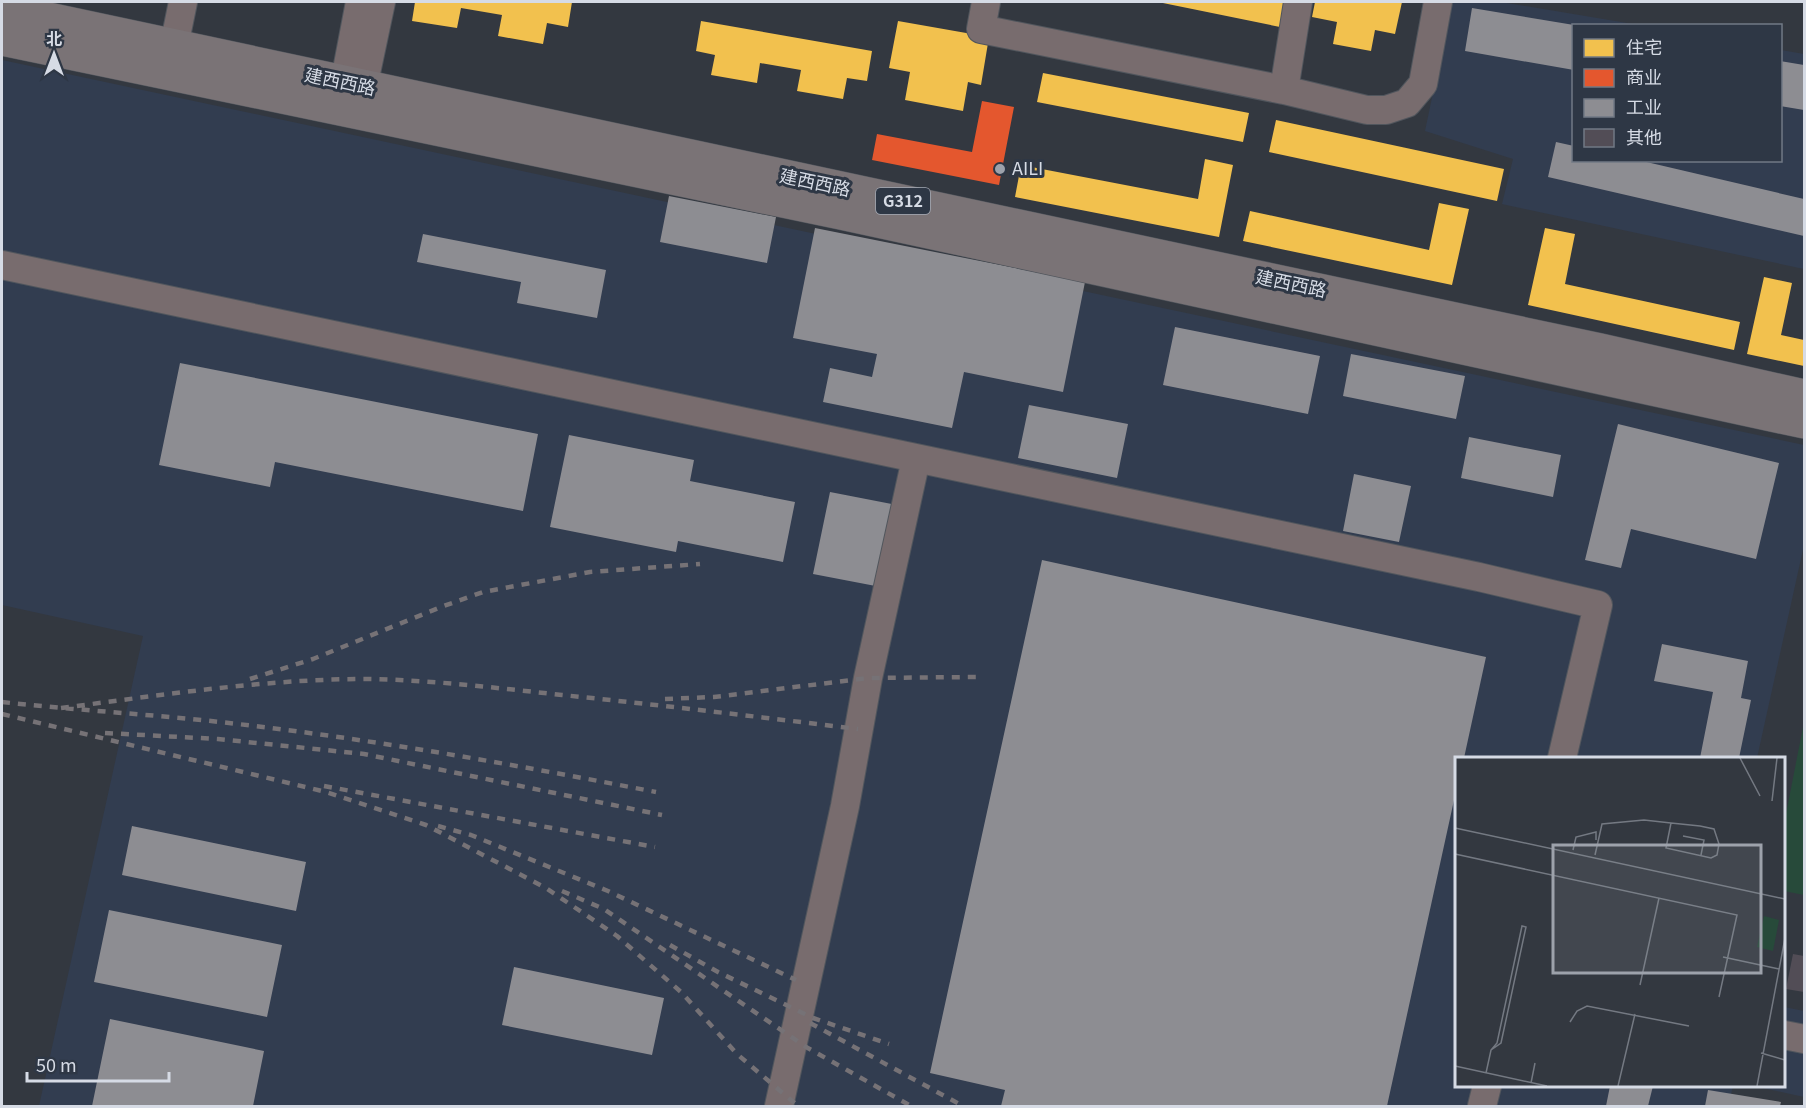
<svg xmlns="http://www.w3.org/2000/svg" width="1806" height="1108" viewBox="0 0 1806 1108" font-family="Georgia,'Noto Sans SC',serif">
	<rect width="100%" height="100%" fill="#333840"/>
	<!-- built -->
	<path fill="#323d50" d="M 1452,2 L 1501,2 L 1639,25 L 1574,26 L 1574,160 L 1780,160 L 1781,50 L 1804,54 L 1804,269 L 1502,204 L 1513,159 L 1425,131 Z
		M 2,60 L 1804,445 L 1804,545 L 1757,758 L 1456,758 L 1456,1086 L 1733,1086 L 1728,1106 L 39,1106 L 143,636 L 2,605 Z
		M 1784,1007 L 1804,1011 L 1804,1097 L 1754,1086 L 1784,1086 Z"/>
	<!-- green -->
	<path fill="#274a3a" d="M 1804,722 L 1804,895 L 1784,891 L 1784,824 Z"/>
	<!-- homes -->
	<path fill="#f2c14e" d="M 415,2 L 572,2 L 568,27 L 547,23 L 543,44 L 498,36 L 502,15 L 461,8 L 457,28 L 412,21 Z
		M 1158,2 L 1285,2 L 1280,27 Z
		M 1315,2 L 1402,2 L 1395,34 L 1375,30 L 1371,51 L 1333,44 L 1337,22 L 1312,17 Z
		M 701,21 L 872,51 L 867,81 L 847,78 L 843,99 L 797,91 L 801,70 L 760,63 L 757,83 L 711,75 L 715,55 L 696,51 Z
		M 898,21 L 989,37 L 981,85 L 968,82 L 963,111 L 905,100 L 910,72 L 889,68 Z
		M 1043,73 L 1249,113 L 1243,142 L 1037,102 Z
		M 1276,120 L 1504,169 L 1497,201 L 1269,152 Z
		M 1205,159 L 1233,165 L 1219,237 L 1015,197 L 1021,165 L 1198,199 Z
		M 1439,203 L 1469,209 L 1452,285 L 1243,241 L 1250,211 L 1429,250 Z
		M 1545,228 L 1575,234 L 1565,284 L 1740,322 L 1734,350 L 1528,305 Z
		M 1764,277 L 1792,283 L 1781,335 L 1804,340 L 1804,366 L 1747,354 Z"/>
	<!-- shops -->
	<path fill="#e4572e" d="M 982,101 L 1014,107 L 999,185 L 872,160 L 877,134 L 972,152 Z"/>
	<!-- industry -->
	<path fill="#8d8d92" d="M 1472,8 L 1574,25 L 1574,70 L 1465,51 Z
		M 1780,61 L 1804,65 L 1804,110 L 1780,106 Z
		M 1556,142 L 1574,146 L 1574,160 L 1638,160 L 1804,199 L 1804,236 L 1548,177 Z
		M 669,196 L 776,217 L 767,263 L 660,242 Z
		M 815,228 L 1085,282 L 1063,392 L 964,372 L 952,428 L 823,402 L 830,368 L 872,377 L 877,354 L 793,338 Z
		M 423,234 L 606,270 L 597,318 L 517,303 L 521,282 L 417,262 Z
		M 1175,327 L 1320,356 L 1308,414 L 1163,385 Z
		M 1351,354 L 1465,376 L 1456,419 L 1343,396 Z
		M 180,363 L 538,434 L 523,511 L 275,462 L 270,487 L 159,465 Z
		M 1029,405 L 1128,424 L 1117,478 L 1018,458 Z
		M 1618,424 L 1779,463 L 1756,559 L 1631,529 L 1621,568 L 1585,560 Z
		M 569,435 L 694,460 L 690,481 L 795,502 L 783,562 L 678,541 L 676,552 L 550,527 Z
		M 1469,437 L 1561,455 L 1553,497 L 1461,478 Z
		M 1354,474 L 1411,486 L 1399,542 L 1343,531 Z
		M 830,492 L 902,506 L 886,588 L 813,574 Z
		M 1042,560 L 1486,657 L 1464,758 L 1456,758 L 1456,791 L 1387,1106 L 1001,1106 L 1005,1090 L 930,1073 Z
		M 1662,644 L 1748,661 L 1741,698 L 1751,700 L 1739,758 L 1700,758 L 1713,692 L 1654,681 Z
		M 132,826 L 306,862 L 296,911 L 122,875 Z
		M 109,910 L 282,945 L 267,1017 L 94,982 Z
		M 514,967 L 664,998 L 652,1055 L 502,1025 Z
		M 110,1019 L 264,1051 L 253,1106 L 92,1106 Z
		M 1610,1086 L 1653,1086 L 1648,1106 L 1606,1106 Z
		M 1708,1090 L 1781,1102 L 1780,1106 L 1705,1106 Z"/>
	<!-- building -->
	<path fill="#524d56" d="M 1793,954 L 1804,956 L 1804,992 L 1786,989 Z"/>
	<g fill="none" stroke-linecap="round" stroke-linejoin="round">
		<!-- minor casing -->
		<g stroke="#51565d" stroke-width="30">
			<path id="minor" d="M 986,2 L 981,29 L 1284,90 L 1367,110 L 1386,110 L 1407,103 L 1423,84 L 1438,2
				M 174,46 L 183,2
				M 347,70 L 360,2
				M 363,87 L 381,2
				M 1284,90 L 1298,2
				M 2,265 L 1479,577 L 1598,605 L 1562,758
				M 1784,1035 L 1804,1039
				M 779,1106 L 845,806 L 868,678 L 916,459
				M 1482,1106 L 1487,1086"/>
		</g>
		<!-- highway casing -->
		<g stroke="#51565d" stroke-width="34">
			<path id="highway" d="M 2,9 L 1600,350 L 1804,396
				M 2,39 L 841,213 L 1804,422"/>
		</g>
		<!-- minor -->
		<use href="#minor" stroke="#786c6e" stroke-width="28"/>
		<!-- highway -->
		<use href="#highway" stroke="#7a7376" stroke-width="33"/>
		<!-- rail -->
		<path stroke="#767276" stroke-width="4.5" stroke-dasharray="8 8" stroke-linecap="butt" d="M 250,679 L 313,659 L 441,607 L 483,592 L 590,572 L 700,564
			M 665,699 L 714,697 L 868,678 L 976,677
			M 2,702 C 74,710 147,714 220,722 C 366,738 511,764 656,792
			M 61,708 C 163,695 264,679 367,679 C 433,680 497,688 562,695 C 661,705 759,717 858,729
			M 2,714 L 326,792 L 426,825 L 546,888 L 617,936 L 681,992 L 737,1054 L 798,1106
			M 105,733 L 218,739 L 364,754 L 662,815
			M 324,786 L 655,847
			M 438,826 L 471,835 L 608,891 L 796,980
			M 562,891 L 604,909 L 806,1047 L 911,1106
			M 670,945 L 718,972 L 813,1018 L 889,1044
			M 810,1023 L 963,1106"/>
	</g>
	<!-- markers -->
	<circle fill="#9da2ab" stroke="#2e3745" stroke-width="2" cx="1000" cy="169" r="6"/>
	<g text-anchor="middle" stroke-width="6" stroke-linejoin="round" paint-order="stroke">
		<!-- shield labels -->
		<rect fill="#2e3745" stroke="#a4aab5" stroke-width="1.5" x="876" y="188" width="54" height="26" rx="4.5"/>
		<g font-size="16" font-weight="bold" fill="#d6dbe5">
			<text x="903" y="207">G312</text>
		</g>
		<!-- street labels -->
		<g font-size="18" fill="#d6dbe5" stroke="#2e3745">
			<text transform="translate(340 82) rotate(12)" y="6">建西西路</text>
			<text transform="translate(815 183) rotate(12)" y="6">建西西路</text>
			<text transform="translate(1291 284) rotate(12)" y="6">建西西路</text>
		</g>
		<!-- poi labels -->
		<g font-size="18" fill="#d6dbe5" stroke="#2e3745" text-anchor="start">
			<text x="1012" y="175">AILI</text>
		</g>
	</g>
	<!-- overview -->
	<g transform="translate(1455 757)">
		<rect width="330" height="330" fill="#333840"/>
		<path d="M 309,159 L 324,163 L 318,194 L 302,190 Z" fill="#274a3a"/>
		<path fill="none" stroke="#747982" stroke-width="1.5" d="M 285,1 L 305,39M 317,44 L 322,1M 0,71 L 330,142M 228,79 L 249,83 L 246,98M 118,93 L 121,80 L 141,75 L 141,83M 0,97 L 282,158 L 264,240M 140,98 L 147,67 L 189,63 L 216,66 L 245,69 L 259,72 L 264,87 L 262,98 L 256,101 L 211,91 L 216,66M 268,200 L 324,212M 185,228 L 204,141M 115,265 L 122,254 L 132,249 L 234,269M 306,296 L 330,303M 0,309 L 92,329M 31,316 L 36,293 L 42,286 L 67,169 L 71,170 L 46,286 L 36,293M 76,326 L 80,306M 163,329 L 180,257M 302,329 L 330,181"/>
		<path fill="#9da2ab" fill-opacity="0.15" stroke="#9da2ab" stroke-width="3" d="M 98,88 L 306,88 L 306,216 L 98,216 Z"/>
		<rect width="330" height="330" fill="none" stroke="#d6dbe5" stroke-width="3"/>
	</g>
	<!-- border -->
	<rect width="1806" height="1108" fill="none" stroke="#d6dbe5" stroke-width="6"/>
	<!-- legend -->
	<rect x="1572" y="24" width="210" height="138" fill="#2e3745" stroke="#717985" stroke-width="1.5"/>
	<rect x="1584" y="39" width="30" height="18" fill="#f2c14e" stroke="#717985" stroke-width="1.5"/>
	<text x="1626" y="54" font-size="18" fill="#d6dbe5">住宅</text>
	<rect x="1584" y="69" width="30" height="18" fill="#e4572e" stroke="#717985" stroke-width="1.5"/>
	<text x="1626" y="84" font-size="18" fill="#d6dbe5">商业</text>
	<rect x="1584" y="99" width="30" height="18" fill="#8d8d92" stroke="#717985" stroke-width="1.5"/>
	<text x="1626" y="114" font-size="18" fill="#d6dbe5">工业</text>
	<rect x="1584" y="129" width="30" height="18" fill="#524d56" stroke="#717985" stroke-width="1.5"/>
	<text x="1626" y="144" font-size="18" fill="#d6dbe5">其他</text>
	<!-- north arrow -->
	<g transform="translate(54 54)" stroke="#2e3745" stroke-width="4.5" paint-order="stroke">
	<path d="M0-4.5L10 22L0 15L-10 22Z" fill="#d6dbe5"/>
	<text y="-9" font-size="16" font-weight="bold" text-anchor="middle" fill="#d6dbe5">北</text>
	</g>
	<!-- scale -->
	<path d="M27 1072v9h142v-9" fill="none" stroke="#d6dbe5" stroke-width="3"/>
	<text x="36" y="1072" font-size="18" fill="#d6dbe5" stroke="#2e3745" stroke-width="4.5" paint-order="stroke">50 m</text>
</svg>
